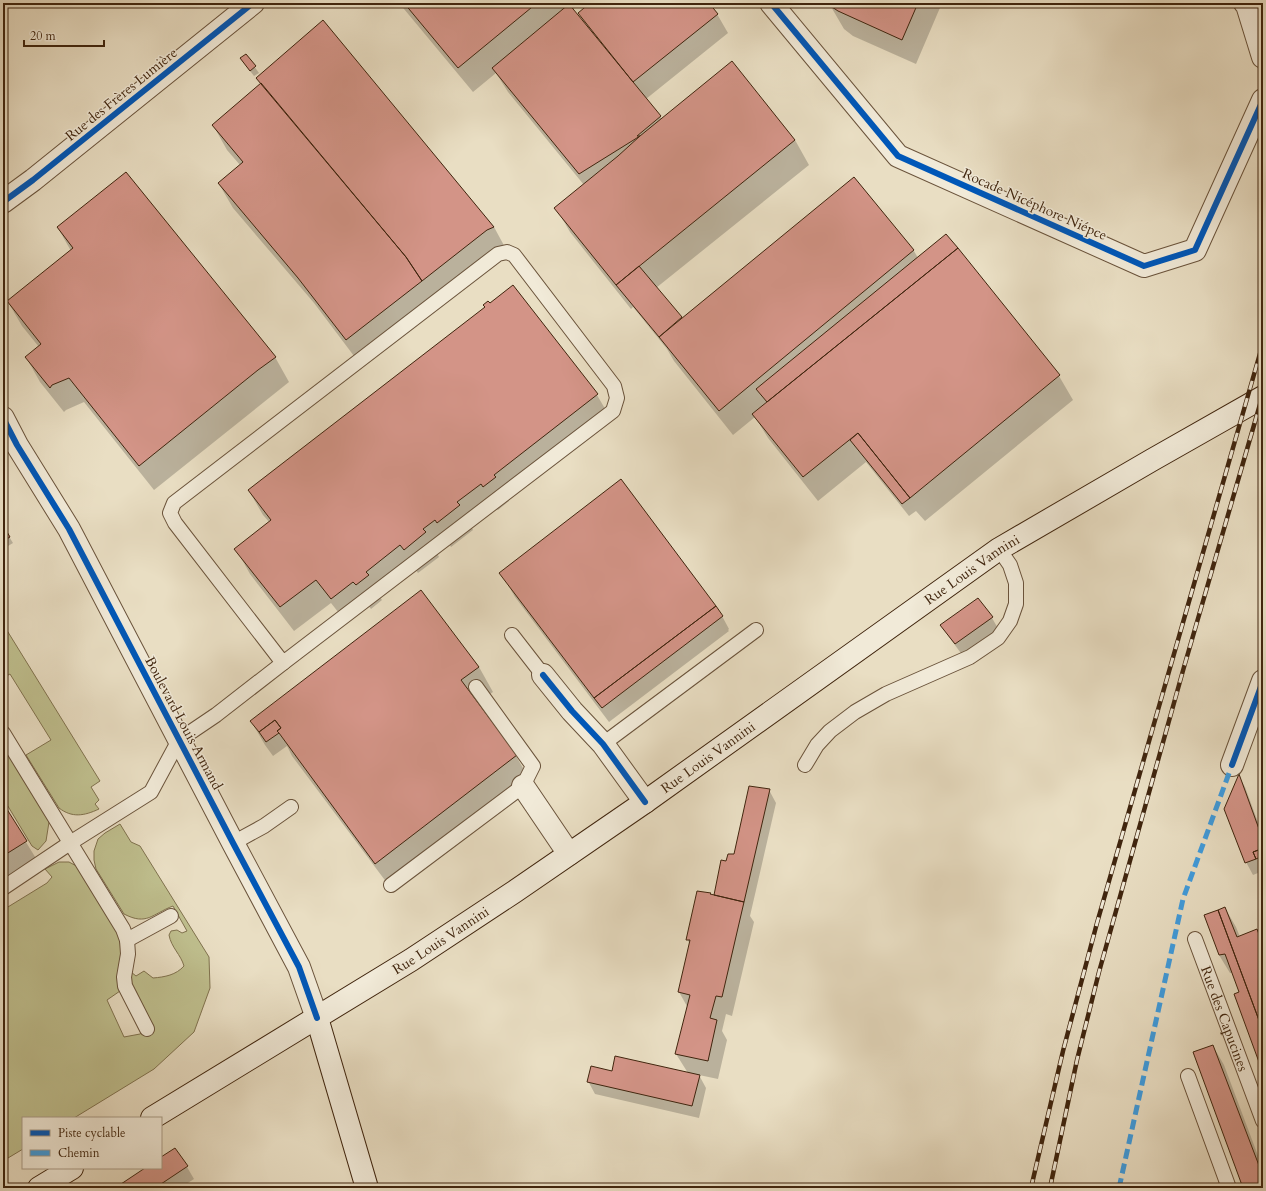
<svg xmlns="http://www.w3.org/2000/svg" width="1266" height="1191" viewBox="0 0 1266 1191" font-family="Cardo,serif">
	<rect width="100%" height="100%" fill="#e9dec3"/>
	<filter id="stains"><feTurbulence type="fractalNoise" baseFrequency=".005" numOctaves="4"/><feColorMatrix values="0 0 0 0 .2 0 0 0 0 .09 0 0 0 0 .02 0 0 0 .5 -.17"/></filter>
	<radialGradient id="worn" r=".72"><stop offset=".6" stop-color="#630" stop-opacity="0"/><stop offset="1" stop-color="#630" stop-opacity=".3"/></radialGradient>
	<!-- green -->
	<path fill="#bfbf8e" stroke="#80724e" d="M 3,624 L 100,781 L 91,787 L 99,800 L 95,804 L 99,809 C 84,816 72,818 59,808 L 26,755 L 51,740 L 10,674 L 3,678 Z
		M 3,738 L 46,809 L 49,822 L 46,841 L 38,850 L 32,846 L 3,798 Z
		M 120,824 L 131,842 L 140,846 L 209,957 L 210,988 L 194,1032 L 154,1069 L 74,1118 L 23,1118 L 23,1149 L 3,1161 L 3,910 L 47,883 L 52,877 L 45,869 L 59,862 L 69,862 L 82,869 L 121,937 L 122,951 L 120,991 L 107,1000 L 124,1037 L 140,1034 L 153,1025 C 144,1009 129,991 131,972 L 136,976 L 144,971 L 153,978 C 165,977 176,975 184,966 C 181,955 171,947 169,935 L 171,931 L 177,930 L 182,933 L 187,931 L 173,906 C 152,914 147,926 124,914 L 96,869 L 94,860 L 94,851 L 98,839 L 105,833 Z"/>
	<!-- shadow -->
	<path fill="#0003" d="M 399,3 L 581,3 L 572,10 L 582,22 L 583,21 L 579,13 L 592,3 L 708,3 L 717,14 L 728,33 L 646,99 L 662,119 L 795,140 L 809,165 L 656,288 L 681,319 L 854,178 L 914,251 L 918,258 L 957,249 L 1059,376 L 1073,400 L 925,521 L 916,511 L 909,516 L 866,462 L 818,501 L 768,438 L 755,417 L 733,435 L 674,361 L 667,349 L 633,307 L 631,309 L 570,232 L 556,208 L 584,185 L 508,92 L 496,73 L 473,92 Z
		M 830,3 L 942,3 L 916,64 L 853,36 L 844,29 L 830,5 Z
		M 323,22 L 494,227 L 507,251 L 360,364 L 314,303 L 233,208 L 219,184 L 240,165 L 227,150 L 213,125 L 261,84 L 258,78 Z
		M 246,55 L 259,73 L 254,76 L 241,59 Z
		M 58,228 L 275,357 L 289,382 L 154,490 L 84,402 L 66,410 L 64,412 L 40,382 L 26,357 L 39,347 L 22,326 L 8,302 L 71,251 Z
		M 513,286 L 597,395 L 611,419 L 508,499 L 509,501 L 498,510 L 495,508 L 471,526 L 473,530 L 451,547 L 449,544 L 437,553 L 439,557 L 418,573 L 415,569 L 379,596 L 382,600 L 371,609 L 368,605 L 346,622 L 331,603 L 294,631 L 250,574 L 236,549 L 270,523 L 263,515 L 249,491 Z
		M 3,527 L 13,543 L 3,549 Z
		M 501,573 L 722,616 L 729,629 L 728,630 L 729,631 L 609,722 L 515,597 Z
		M 978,599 L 992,618 L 999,630 L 963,656 L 949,637 L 942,625 Z
		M 479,667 L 493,692 L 477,703 L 516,756 L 530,780 L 390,887 L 292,756 L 287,746 L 273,756 L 265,745 L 251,721 Z
		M 1239,776 L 1245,787 L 1263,836 L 1263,863 L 1259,865 L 1263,871 L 1253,875 L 1246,862 Z
		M 769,790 L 776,803 L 750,916 L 754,922 L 732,1016 L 726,1014 L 722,1031 L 727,1040 L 718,1079 L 699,1075 L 706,1088 L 699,1118 L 595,1094 L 588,1081 L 613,1072 L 688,1073 L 676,1054 L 688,1008 L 679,992 L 690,944 L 687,939 L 714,896 L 727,862 L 735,856 Z
		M 3,805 L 37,860 L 3,882 Z
		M 1225,908 L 1236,927 L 1240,937 L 1257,931 L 1263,941 L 1263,1070 L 1241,993 L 1233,973 L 1230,973 L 1219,955 Z
		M 1213,1046 L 1224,1065 L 1263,1169 L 1263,1188 L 1245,1188 Z
		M 161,1158 L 187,1167 L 194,1179 L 180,1188 L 117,1188 L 147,1168 L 161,1168 Z"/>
	<!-- building -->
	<path fill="#d39487" stroke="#40250e" d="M 404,3 L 537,3 L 458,68 Z
		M 590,3 L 709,3 L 718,14 L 633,82 L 578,13 Z
		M 829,3 L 918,3 L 902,40 L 838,11 L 829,5 Z
		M 569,4 L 661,116 L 637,136 L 640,136 L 579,174 L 492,68 Z
		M 323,20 L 494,227 L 487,230 L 422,281 L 406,257 L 256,78 Z
		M 246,54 L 256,66 L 250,71 L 240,58 Z
		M 732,61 L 795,140 L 616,285 L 554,208 L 618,156 L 640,136 Z
		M 261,83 L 406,257 L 422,281 L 346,340 L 298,278 L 218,183 L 243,162 L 212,125 Z
		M 126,172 L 276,357 L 258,370 L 139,466 L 69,378 L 52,385 L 50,388 L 25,357 L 41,344 L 7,301 L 73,248 L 57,227 Z
		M 854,177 L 914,250 L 719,411 L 659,337 Z
		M 946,234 L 958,248 L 767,402 L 756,389 Z
		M 958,248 L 1060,375 L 910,498 L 858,433 L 803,477 L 752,414 Z
		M 639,266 L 682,317 L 659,337 L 616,285 Z
		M 513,285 L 598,394 L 494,475 L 496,477 L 483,487 L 481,484 L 457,502 L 460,505 L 437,523 L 435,520 L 423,529 L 426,532 L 404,550 L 400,545 L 366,572 L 369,575 L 356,585 L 353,582 L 331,599 L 316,580 L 280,607 L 234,549 L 271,520 L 248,490 L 485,307 L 483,305 L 488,301 L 490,303 Z
		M 858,433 L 910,498 L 902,504 L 850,440 Z
		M 621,479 L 716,606 L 594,698 L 499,573 Z
		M 3,525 L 10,537 L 3,541 Z
		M 421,590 L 479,667 L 461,680 L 517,755 L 375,864 L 279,733 L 277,731 L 281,728 L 275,720 L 259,732 L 250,721 Z
		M 978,598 L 993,617 L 955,644 L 940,625 Z
		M 716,606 L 723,616 L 602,708 L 594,698 Z
		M 275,720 L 281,728 L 277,731 L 279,733 L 266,742 L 259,732 Z
		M 1239,774 L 1263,840 L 1263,848 L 1253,852 L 1256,859 L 1245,863 L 1224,809 Z
		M 749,786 L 770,789 L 744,902 L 714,895 L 721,860 L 726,861 L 728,854 L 734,854 Z
		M 3,803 L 27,841 L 3,856 Z
		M 1259,850 L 1262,856 L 1256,859 L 1253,852 Z
		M 697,891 L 711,893 L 710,894 L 744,902 L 722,997 L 716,996 L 710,1018 L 717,1020 L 708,1061 L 675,1054 L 690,995 L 678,992 L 690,940 L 686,940 Z
		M 1225,907 L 1237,937 L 1257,929 L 1263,945 L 1263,996 L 1259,997 L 1263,1007 L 1263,1031 L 1218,910 Z
		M 1218,910 L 1263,1031 L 1263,1073 L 1234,994 L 1239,992 L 1225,954 L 1219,955 L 1204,915 Z
		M 1213,1045 L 1263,1176 L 1263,1188 L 1243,1188 L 1193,1052 Z
		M 615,1056 L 700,1075 L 692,1106 L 587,1082 L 591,1066 L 612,1071 Z
		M 175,1148 L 188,1166 L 155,1188 L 115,1188 L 145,1168 L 161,1168 L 161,1157 Z"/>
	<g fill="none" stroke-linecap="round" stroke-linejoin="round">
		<!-- service casing -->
		<g stroke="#6a533b" stroke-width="16">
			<g id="service">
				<path d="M 507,252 L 514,255 L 614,386 L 617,398 L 613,411 L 283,663 L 175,523 L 170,513 L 174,503 L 498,254 Z"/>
				<path d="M 512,635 L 543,675"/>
				<path d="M 3,733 L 123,929 L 127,940 L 128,954 L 124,977 L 125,986 L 147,1029"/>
				<path d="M 603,744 L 756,630"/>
				<path d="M 805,765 L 817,745 L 830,731 L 855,712 L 886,694 L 970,657 L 998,638 L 1010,621 L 1016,604 L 1016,583 L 1010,565 L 999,549"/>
				<path d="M 233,843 L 264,826 L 291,807"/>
				<path d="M 391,885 L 523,786 L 533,766 L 476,687"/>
				<path d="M 3,888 L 70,843 L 151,792 L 179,740 L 216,715 L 283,663"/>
				<path id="s1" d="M 1195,939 L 1263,1121"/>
				<path d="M 127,940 L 171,916"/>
				<path d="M 1188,1076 L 1229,1188"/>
			</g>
		</g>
		<!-- minor casing -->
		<g stroke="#6a533b" stroke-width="24">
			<path id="minor" d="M 771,3 L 898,156 L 1144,266 L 1195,250 L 1263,100
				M 1245,3 L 1247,5 L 1263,57
				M 3,202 L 33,180 L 253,3
				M 3,418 L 17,445 L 69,529 L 233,843 L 299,967 L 317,1018
				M 543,675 L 572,711 L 603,744 L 645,802
				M 1232,765 L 1263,681
				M 523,786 L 569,854"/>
		</g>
		<!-- secondary casing -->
		<g stroke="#40250e" stroke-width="24">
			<g id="secondary">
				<path d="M 317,1018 L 367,1188"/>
				<path id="s2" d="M 152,1118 L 411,960 L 514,892 L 645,802 L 999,549 L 1152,460 L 1263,397"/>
				<path d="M 39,1188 L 72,1168"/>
			</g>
		</g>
		<!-- service -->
		<use href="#service" stroke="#f1ead8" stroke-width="14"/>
		<!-- minor -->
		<use href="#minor" stroke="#f1ead8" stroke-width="22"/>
		<!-- secondary -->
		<use href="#secondary" stroke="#f1ead8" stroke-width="22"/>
		<!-- rail casing -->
		<g stroke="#40250e" stroke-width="4.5">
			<path id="rail" d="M 1031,1188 L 1063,1051 L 1097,923 L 1263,343
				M 1050,1188 L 1077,1060 L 1099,972 L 1184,667 L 1263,394"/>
		</g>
		<!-- rail -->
		<use href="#rail" stroke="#f1ead8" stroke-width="3" stroke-dasharray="9" stroke-linecap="butt"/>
		<!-- quiet -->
		<path stroke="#3f9cde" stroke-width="5" stroke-dasharray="10 5" stroke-linecap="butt" d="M 1119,1188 L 1183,899 L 1232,765"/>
		<!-- cycleway casing -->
		<g stroke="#f1ead8" stroke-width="8">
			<path id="cycleway" d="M 771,3 L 898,156 L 1144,266 L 1195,250 L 1263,100
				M 3,202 L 33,180 L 253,3
				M 3,418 L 17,445 L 69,529 L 233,843 L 299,967 L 317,1018
				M 543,675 L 572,711 L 603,744 L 645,802
				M 1232,765 L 1263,681"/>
		</g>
		<!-- cycleway -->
		<use href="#cycleway" stroke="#0057b8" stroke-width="6"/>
	</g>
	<g text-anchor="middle" stroke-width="3" stroke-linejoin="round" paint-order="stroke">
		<!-- street labels -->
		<g font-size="14" fill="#40250e" stroke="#f1ead8">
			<text transform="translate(121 94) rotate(-39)" y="5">Rue des Frères Lumière</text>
			<text transform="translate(1035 204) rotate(24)" y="5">Rocade Nicéphore Niépce</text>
			<text dy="5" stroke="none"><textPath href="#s2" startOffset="987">Rue Louis Vannini</textPath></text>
			<text transform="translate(184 723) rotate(62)" y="5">Boulevard Louis Armand</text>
			<text dy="5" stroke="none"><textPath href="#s2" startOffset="663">Rue Louis Vannini</textPath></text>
			<text dy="5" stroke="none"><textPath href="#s2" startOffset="339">Rue Louis Vannini</textPath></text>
			<text dy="5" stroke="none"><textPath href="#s1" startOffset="85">Rue des Capucines</textPath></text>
		</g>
	</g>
	<!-- margin -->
	<rect width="1266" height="1191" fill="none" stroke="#e9dec3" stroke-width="16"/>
	<rect x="4" y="4" width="1258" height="1183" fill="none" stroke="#40250e" stroke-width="2"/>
	<rect x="8" y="8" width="1250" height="1175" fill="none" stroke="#40250e"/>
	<!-- legend -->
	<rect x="22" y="1117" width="140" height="52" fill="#f1ead8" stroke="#aa9b87"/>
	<rect x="30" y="1130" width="20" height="6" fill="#0057b8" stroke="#aa9b87"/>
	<text x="58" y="1137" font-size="12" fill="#40250e">Piste cyclable</text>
	<rect x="30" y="1150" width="20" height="6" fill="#3f9cde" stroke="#aa9b87"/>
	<text x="58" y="1157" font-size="12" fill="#40250e">Chemin</text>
	<!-- scale -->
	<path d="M24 40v6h80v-6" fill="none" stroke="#40250e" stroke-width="2"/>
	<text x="30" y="40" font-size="12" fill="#40250e" stroke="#f1ead8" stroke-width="3" paint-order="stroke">20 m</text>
	<rect width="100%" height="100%" filter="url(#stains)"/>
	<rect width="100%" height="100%" fill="url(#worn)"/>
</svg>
